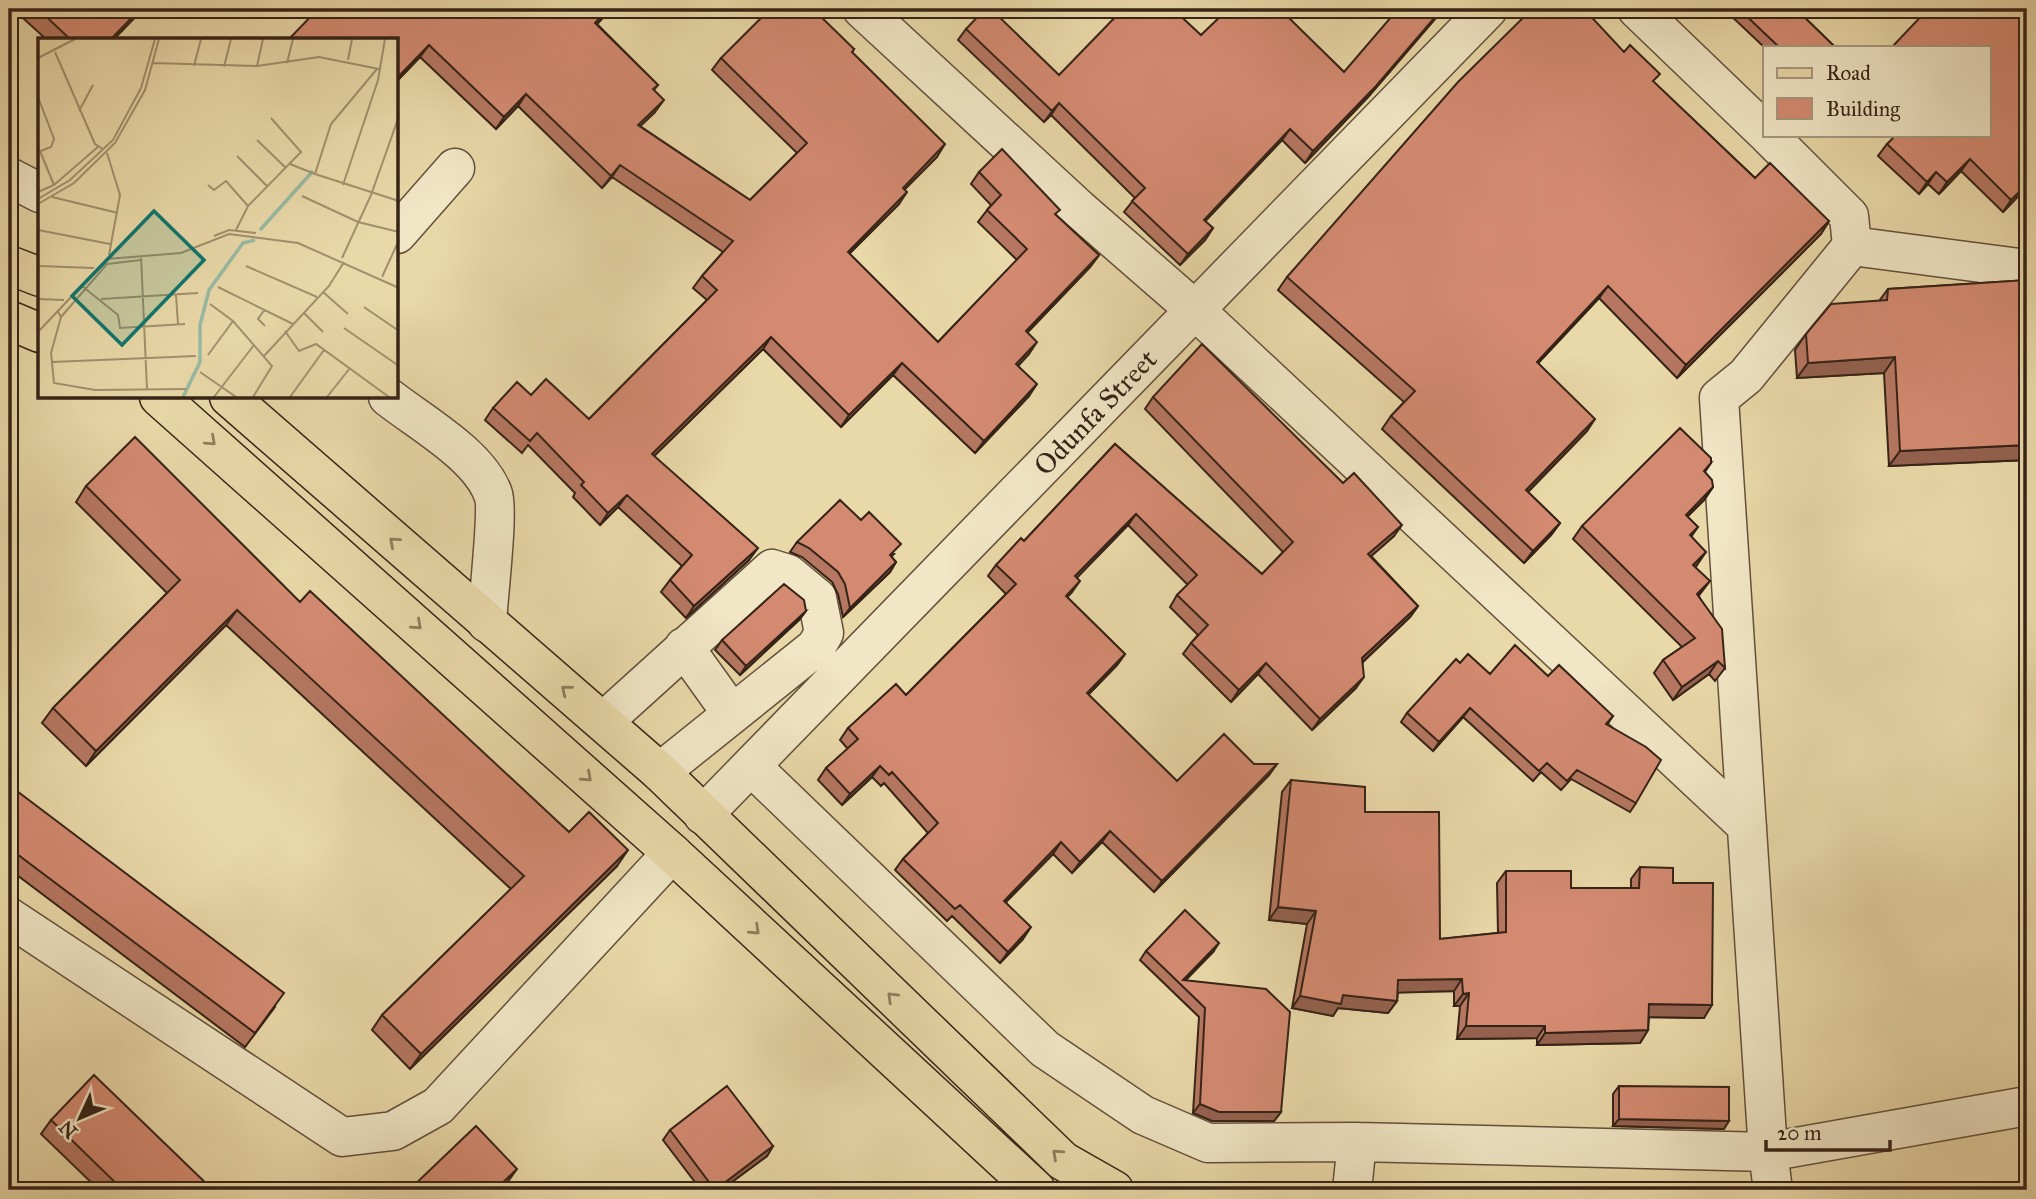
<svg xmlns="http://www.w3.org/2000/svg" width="2036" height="1199" viewBox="0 0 2036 1199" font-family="'IM FELL Great Primer',serif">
	<rect width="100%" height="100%" fill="#e9d8a8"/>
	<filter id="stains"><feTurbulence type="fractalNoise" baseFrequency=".00286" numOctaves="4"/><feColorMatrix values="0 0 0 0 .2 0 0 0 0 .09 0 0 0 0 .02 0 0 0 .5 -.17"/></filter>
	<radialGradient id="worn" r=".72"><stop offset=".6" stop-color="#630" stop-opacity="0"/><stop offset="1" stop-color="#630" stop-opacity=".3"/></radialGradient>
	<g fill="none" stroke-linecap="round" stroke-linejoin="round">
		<!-- minor casing -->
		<g stroke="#63503b" stroke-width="41">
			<path id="minor" d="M 862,9 L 1079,209 L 1195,310 L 1747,826
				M 1637,9 L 1765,132
				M 1768,135 L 1849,216 L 1852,246 L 1746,376 L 1719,398 L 1768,1152 L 1773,1190
				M 9,177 L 40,193
				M 397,234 L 455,168
				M 1852,246 L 2027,269
				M 388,397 C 421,423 479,455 493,494 C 499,509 488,600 487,623
				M 684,647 L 732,714
				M 604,721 L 772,569 L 788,574 L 817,598 L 824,633 L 816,647 L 660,772
				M 751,766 L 1045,1049 L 1143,1115 L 1208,1143 L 1357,1142 L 1768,1152 L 2027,1106
				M 703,815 L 1488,9
				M 9,917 L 342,1137 L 393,1131 L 438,1106 L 672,853
				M 1352,1190 L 1357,1142"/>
		</g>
		<!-- major casing -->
		<g stroke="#362317" stroke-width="41">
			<path id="major" d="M 9,265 L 40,277
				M 9,320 L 40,333
				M 159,397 L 672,853 L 1036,1190
				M 229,397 L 660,772 L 1063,1161 L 1114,1190"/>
		</g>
		<!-- minor -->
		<use href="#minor" stroke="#f1e6c6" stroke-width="38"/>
		<!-- major -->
		<use href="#major" stroke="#e9d8a8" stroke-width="38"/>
	</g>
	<!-- wall -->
	<path fill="#b57761" stroke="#362317" stroke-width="2" d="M 13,9 L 143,9 L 113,40 L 47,40 Z
		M 318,9 L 611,9 L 597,24 L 658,85 L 654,90 L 655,112 L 640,126 L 750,200 L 797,153 L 712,70 L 721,58 L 854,49 L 852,53 L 937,157 L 905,189 L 899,204 L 849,254 L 938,342 L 1017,260 L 978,222 L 991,205 L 971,184 L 979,172 L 1056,215 L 1099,255 L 1090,267 L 1027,333 L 1029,354 L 1018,366 L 1029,396 L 975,453 L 893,375 L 841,427 L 763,349 L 654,456 L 749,560 L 686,618 L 661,592 L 670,580 L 682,566 L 618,507 L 600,525 L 573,497 L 575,493 L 528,445 L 522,453 L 485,420 L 493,408 L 531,395 L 589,419 L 707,300 L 693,288 L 702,276 L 723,252 L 612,177 L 602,188 L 518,106 L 496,129 L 420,57 L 397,81 L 397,40 Z
		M 1295,9 L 1287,17 L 1344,72 L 1440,13 L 1368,97 L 1305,163 L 1282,140 L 1205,221 L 1213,228 L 1205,240 L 1180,265 L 1124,212 L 1135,198 L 1051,115 L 1044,122 L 958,40 L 966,29 L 1059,75 Z
		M 1733,9 L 1796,9 L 1835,47 L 1765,47 L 1765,48 L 1729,14 Z
		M 1654,83 L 1755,178 L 1829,221 L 1821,234 L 1677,378 L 1599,298 L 1538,363 L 1587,431 L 1528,492 L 1560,523 L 1551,535 L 1524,563 L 1382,429 L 1391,416 L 1404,402 L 1278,290 L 1287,277 Z
		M 1989,135 L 2027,187 L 2003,212 L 1961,171 L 1939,194 L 1928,184 L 1919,194 L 1878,156 L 1887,144 Z
		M 2027,280 L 2027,460 L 1889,466 L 1884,373 L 1797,378 L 1795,350 L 1806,334 L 1879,301 L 1888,289 Z
		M 1153,397 L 1394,536 L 1371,556 L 1418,606 L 1410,617 L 1363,662 L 1356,688 L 1312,730 L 1258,674 L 1231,702 L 1183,654 L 1191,643 L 1198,635 L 1170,607 L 1177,595 L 1188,585 L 1128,525 L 1076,578 L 1072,592 L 1067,597 L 1125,654 L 1117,665 L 1088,695 L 1177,781 L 1254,764 L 1277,764 L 1269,775 L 1154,892 L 1102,842 L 1072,873 L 1053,854 L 1006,902 L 1023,939 L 1000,963 L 952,916 L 947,921 L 895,870 L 903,859 L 928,833 L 884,783 L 881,786 L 872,777 L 842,805 L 818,780 L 826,768 L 848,749 L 840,740 L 848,728 L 906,695 L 1006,594 L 988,576 L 996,565 L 1024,541 L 1115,444 L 1262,574 L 1283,552 L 1145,409 Z
		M 1711,463 L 1705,472 L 1713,487 L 1704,500 L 1687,517 L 1698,527 L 1691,537 L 1697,565 L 1695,567 L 1699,596 L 1725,668 L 1715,681 L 1709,674 L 1673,700 L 1654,673 L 1663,660 L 1682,647 L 1573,539 L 1582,526 Z
		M 86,486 L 300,602 L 569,832 L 617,866 L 410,1069 L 372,1030 L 382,1015 L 511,889 L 226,625 L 86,766 L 42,723 L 53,708 L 167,593 L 76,502 Z
		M 797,542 L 894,554 L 891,557 L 896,562 L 890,572 L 843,617 L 838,594 L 832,582 L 802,557 L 790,552 Z
		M 806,611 L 799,620 L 740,675 L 715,650 L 722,640 Z
		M 1460,663 L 1490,674 L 1548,676 L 1613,716 L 1607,725 L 1636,803 L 1630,812 L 1571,779 L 1561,790 L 1541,772 L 1533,781 L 1463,717 L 1433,751 L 1401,722 L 1407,713 Z
		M 1291,780 L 1365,812 L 1440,939 L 1498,933 L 1497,883 L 1506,871 L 1571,888 L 1631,888 L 1631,879 L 1640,867 L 1673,883 L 1704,1018 L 1649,1017 L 1648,1030 L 1640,1043 L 1537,1045 L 1537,1038 L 1457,1039 L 1460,1006 L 1454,1006 L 1454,991 L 1398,992 L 1397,1001 L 1388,1013 L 1338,1008 L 1333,1016 L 1292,1008 L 1307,924 L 1269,920 L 1282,792 Z
		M 9,785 L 275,1007 L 245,1047 L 9,869 Z
		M 1146,951 L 1213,952 L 1185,980 L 1281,1112 L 1274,1121 L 1212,1121 L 1193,1113 L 1199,1017 L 1140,960 Z
		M 1619,1086 L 1724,1129 L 1613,1126 L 1613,1094 Z
		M 51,1120 L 213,1190 L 99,1190 L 41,1134 Z
		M 670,1130 L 773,1146 L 767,1156 L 721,1190 L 701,1190 L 663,1140 Z"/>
	<!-- shaded-wall -->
	<path fill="#94614f" stroke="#362317" stroke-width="2" d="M 140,9 L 143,9 L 113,40 L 110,40 Z
		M 608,9 L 611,9 L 587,35 L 595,23 Z
		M 1291,9 L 1295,9 L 1277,26 L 1285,14 Z
		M 1442,9 L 1443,9 L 1440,13 L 1368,97 L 1305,163 L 1313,151 Z
		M 429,45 L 420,57 L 397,81 L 397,78 Z
		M 526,94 L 518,106 L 496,129 L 504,117 Z
		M 664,100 L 655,112 L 629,137 L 638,125 Z
		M 1059,103 L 1051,115 L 1044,122 L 1052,111 Z
		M 1290,129 L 1282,140 L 1196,231 L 1204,220 Z
		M 945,144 L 937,157 L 894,200 L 903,188 Z
		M 1970,159 L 1961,171 L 1939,194 L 1947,182 Z
		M 620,165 L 612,177 L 602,188 L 611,176 Z
		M 1936,172 L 1928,184 L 1919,194 L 1927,182 Z
		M 2027,184 L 2027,187 L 2003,212 L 2011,200 Z
		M 907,192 L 899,204 L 839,264 L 848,252 Z
		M 1829,221 L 1821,234 L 1677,378 L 1686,365 Z
		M 1213,228 L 1205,240 L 1180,265 L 1188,254 Z
		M 1099,255 L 1090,267 L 1017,343 L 1026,331 Z
		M 1608,286 L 1599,298 L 1528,374 L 1537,362 Z
		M 771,337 L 763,349 L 644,466 L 652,454 Z
		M 1037,342 L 1029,354 L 1008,376 L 1016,364 Z
		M 1895,357 L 1884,373 L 1797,378 L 1808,363 Z
		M 902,363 L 893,375 L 841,427 L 849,415 Z
		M 1037,384 L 1029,396 L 975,453 L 984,441 Z
		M 1595,419 L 1587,431 L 1517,503 L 1526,490 Z
		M 2027,445 L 2027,460 L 1889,466 L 1900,451 Z
		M 1713,487 L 1704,500 L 1676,528 L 1686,515 Z
		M 627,495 L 618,507 L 600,525 L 608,513 Z
		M 1136,514 L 1128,525 L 1067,588 L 1075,576 Z
		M 1560,523 L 1551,535 L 1524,563 L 1533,551 Z
		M 1402,525 L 1394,536 L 1361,565 L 1368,554 Z
		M 758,548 L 749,560 L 686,618 L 694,606 Z
		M 1706,552 L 1697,565 L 1684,578 L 1693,565 Z
		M 896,562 L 890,572 L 843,617 L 850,608 Z
		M 1080,581 L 1072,592 L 1058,607 L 1066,596 Z
		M 1710,581 L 1700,594 L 1688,607 L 1697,594 Z
		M 1418,606 L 1410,617 L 1354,670 L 1362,658 Z
		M 237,610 L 226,625 L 86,766 L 96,751 Z
		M 806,611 L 799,620 L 740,675 L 746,666 Z
		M 1125,654 L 1117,665 L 1079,704 L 1087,693 Z
		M 1718,661 L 1709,674 L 1673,700 L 1682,687 Z
		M 1266,663 L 1258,674 L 1231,702 L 1239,690 Z
		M 1364,677 L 1356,688 L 1312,730 L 1320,719 Z
		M 1470,708 L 1463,717 L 1433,751 L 1439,742 Z
		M 1277,764 L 1269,775 L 1154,892 L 1162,881 Z
		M 880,766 L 872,777 L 842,805 L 850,794 Z
		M 1110,831 L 1102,842 L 1072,873 L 1080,862 Z
		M 1061,842 L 1053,854 L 996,912 L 1004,901 Z
		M 628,850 L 617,866 L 410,1069 L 421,1054 Z
		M 1278,907 L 1316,911 L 1307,924 L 1269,920 Z
		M 1031,927 L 1023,939 L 1000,963 L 1008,952 Z
		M 1219,943 L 1213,952 L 1181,985 L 1183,980 Z
		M 1462,979 L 1454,991 L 1390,993 L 1398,980 Z
		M 1469,993 L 1460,1006 L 1454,1006 L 1463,994 Z
		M 1343,995 L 1397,1001 L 1388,1013 L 1338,1008 L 1333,1016 L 1292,1008 L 1300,996 Z
		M 1649,1004 L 1712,1005 L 1704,1018 L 1640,1017 Z
		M 1466,1026 L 1545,1026 L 1537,1038 L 1457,1039 Z
		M 1648,1030 L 1640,1043 L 1537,1045 L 1545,1033 Z
		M 1200,1104 L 1281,1112 L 1274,1121 L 1212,1121 L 1193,1113 Z
		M 1619,1119 L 1729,1121 L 1724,1129 L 1613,1126 Z
		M 773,1146 L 767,1156 L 721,1190 L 715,1190 Z
		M 517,1169 L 507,1183 L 500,1190 L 495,1190 Z"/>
	<!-- building -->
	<path fill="#d38a71" stroke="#362317" stroke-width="2" d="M 38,9 L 140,9 L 110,40 L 71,40 Z
		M 318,9 L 608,9 L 595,23 L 658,85 L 653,89 L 664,100 L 638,125 L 750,200 L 807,143 L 721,58 L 770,9 L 813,9 L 854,49 L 852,52 L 945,144 L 903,188 L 907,192 L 848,252 L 938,342 L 1027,249 L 987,210 L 1001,195 L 979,172 L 1002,149 L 1060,210 L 1055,214 L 1099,255 L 1026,331 L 1037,342 L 1016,364 L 1037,384 L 984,441 L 902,363 L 849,415 L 771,337 L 652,454 L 758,548 L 694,606 L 670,580 L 692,555 L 627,495 L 608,513 L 581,485 L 584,482 L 537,433 L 530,441 L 493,408 L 517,382 L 531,395 L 546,379 L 589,419 L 717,290 L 702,276 L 733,241 L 620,165 L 611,176 L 526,94 L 504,117 L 429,45 L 397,78 L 397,40 L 288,40 Z
		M 985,9 L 991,9 L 1059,75 L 1123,9 L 1173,9 L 1201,35 L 1228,9 L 1291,9 L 1285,14 L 1344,72 L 1398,9 L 1442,9 L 1376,86 L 1313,151 L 1290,129 L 1204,220 L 1213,228 L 1188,254 L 1132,201 L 1145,188 L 1059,103 L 1052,111 L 966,29 Z
		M 1532,9 L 1584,9 L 1624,52 L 1630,45 L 1660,74 L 1653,81 L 1755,178 L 1770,163 L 1829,221 L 1686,365 L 1608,286 L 1537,362 L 1595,419 L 1526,490 L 1560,523 L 1533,551 L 1391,416 L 1415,391 L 1287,277 L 1458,82 Z
		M 1739,9 L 1796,9 L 1835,47 L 1779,47 Z
		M 1928,9 L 2027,9 L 2027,184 L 2011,200 L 1970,159 L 1947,182 L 1936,172 L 1927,182 L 1887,144 L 1896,135 L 1989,135 L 1989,47 L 1892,47 Z
		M 2027,280 L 2027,445 L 1900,451 L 1895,357 L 1808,363 L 1806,334 L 1831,304 L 1887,300 L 1888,289 Z
		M 1202,344 L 1343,483 L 1354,473 L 1402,525 L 1368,554 L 1418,606 L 1362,658 L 1364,677 L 1320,719 L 1266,663 L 1239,690 L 1191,643 L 1208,625 L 1177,595 L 1197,575 L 1136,514 L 1075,576 L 1080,581 L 1066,596 L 1125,654 L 1087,693 L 1177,781 L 1224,734 L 1254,764 L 1277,764 L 1162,881 L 1110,831 L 1080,862 L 1061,842 L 1004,901 L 1031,927 L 1008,952 L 960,905 L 955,909 L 903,859 L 938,823 L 892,772 L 889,775 L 880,766 L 850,794 L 826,768 L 858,739 L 848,728 L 896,684 L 906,695 L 1016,584 L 996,565 L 1021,538 L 1024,541 L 1115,444 L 1262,574 L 1293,542 L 1153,397 Z
		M 1680,428 L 1711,458 L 1711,463 L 1704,471 L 1712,480 L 1713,487 L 1686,515 L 1698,527 L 1690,535 L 1706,552 L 1693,565 L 1710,581 L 1697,594 L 1722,629 L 1725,668 L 1718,661 L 1682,687 L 1663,660 L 1695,638 L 1582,526 Z
		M 135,437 L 300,602 L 310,591 L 569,832 L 589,812 L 628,850 L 421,1054 L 382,1015 L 524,876 L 237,610 L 96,751 L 53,708 L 180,580 L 86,486 Z
		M 840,500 L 861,520 L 869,512 L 901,544 L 890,555 L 896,562 L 850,608 L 845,584 L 838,572 L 809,548 L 797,542 Z
		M 784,584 L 804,600 L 806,611 L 746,666 L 722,640 Z
		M 1515,645 L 1548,676 L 1559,665 L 1613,716 L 1606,724 L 1646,747 L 1661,760 L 1636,803 L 1577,770 L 1567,781 L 1547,763 L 1539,771 L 1470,708 L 1439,742 L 1407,713 L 1456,659 L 1460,663 L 1468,654 L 1490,674 Z
		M 1291,780 L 1365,787 L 1365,812 L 1439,812 L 1440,939 L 1506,932 L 1506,871 L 1571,871 L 1571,888 L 1639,888 L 1640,867 L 1673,868 L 1673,883 L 1713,883 L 1712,1005 L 1649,1004 L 1648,1030 L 1545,1033 L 1545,1026 L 1466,1026 L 1469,993 L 1463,994 L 1462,979 L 1398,980 L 1397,1001 L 1343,995 L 1341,1004 L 1300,996 L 1316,911 L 1278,907 Z
		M 9,785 L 284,993 L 255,1033 L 9,848 Z
		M 1185,910 L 1219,943 L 1183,980 L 1266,989 L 1290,1012 L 1281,1112 L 1219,1112 L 1200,1104 L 1205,1008 L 1146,951 Z
		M 94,1075 L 213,1190 L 123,1190 L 51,1120 Z
		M 727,1086 L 773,1146 L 715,1190 L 670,1130 Z
		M 1619,1086 L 1729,1087 L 1729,1121 L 1619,1119 Z
		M 476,1126 L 517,1169 L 495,1190 L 409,1190 Z"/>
	<!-- one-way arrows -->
	<defs><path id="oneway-chevron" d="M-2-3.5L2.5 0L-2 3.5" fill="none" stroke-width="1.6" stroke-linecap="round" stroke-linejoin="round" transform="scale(1.75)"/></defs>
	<g stroke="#907e60">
		<use href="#oneway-chevron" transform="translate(211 441) rotate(42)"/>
		<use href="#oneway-chevron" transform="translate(394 542) rotate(-139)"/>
		<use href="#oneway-chevron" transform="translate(417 625) rotate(42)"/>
		<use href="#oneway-chevron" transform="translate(566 690) rotate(-141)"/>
		<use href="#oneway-chevron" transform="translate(587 777) rotate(42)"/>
		<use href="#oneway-chevron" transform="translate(755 930) rotate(43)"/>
		<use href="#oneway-chevron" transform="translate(892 997) rotate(-136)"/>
		<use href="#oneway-chevron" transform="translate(1057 1154) rotate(-138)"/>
	</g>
	<g text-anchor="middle" stroke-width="7" stroke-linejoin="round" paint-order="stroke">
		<!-- street labels -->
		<g font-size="28" fill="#362317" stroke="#f1e6c6">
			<text transform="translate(1095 412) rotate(-46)" y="10">Odunfa Street</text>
		</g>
	</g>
	<!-- overview -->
	<g transform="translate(38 38)">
		<rect width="360" height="360" fill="#e9d8a8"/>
		<path fill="none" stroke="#98baa4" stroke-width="3.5" d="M 222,192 L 275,133M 145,359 L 162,324 L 162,287 L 171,252 L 205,205 L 217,202"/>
		<path fill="none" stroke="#a1906e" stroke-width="2" d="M 17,14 L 57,106 L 65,111M 0,20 L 37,1M 310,22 L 314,1M 115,25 L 219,28 L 281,19 L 341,31M 249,25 L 255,1M 156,28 L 163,1M 219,28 L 225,1M 186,29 L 193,1M 339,31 L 293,86 L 277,136 L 361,163M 0,59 L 16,101 L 13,109 L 0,114M 41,73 L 55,47M 219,102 L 248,130M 2,113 L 16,147M 69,115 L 82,157 L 71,217M 199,118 L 230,149M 252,126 L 277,136M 170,147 L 176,152 L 188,143 L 210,168M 305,147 L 340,42 L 347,1M 0,154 L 16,147 L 61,108M 264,158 L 320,184 L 361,194M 14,159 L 80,175M 0,161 L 32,142 L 75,102 L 103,50 L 117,1M 0,166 L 36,145 L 77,105 L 107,52 L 121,1M 0,192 L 72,206M 198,192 L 210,168 L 263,114 L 233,80M 176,198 L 191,192 L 218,195M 103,218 L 109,351M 304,220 L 333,157 L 361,78M 0,228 L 56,230M 208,228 L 279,259M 344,239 L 361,202M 44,248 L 80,277 L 82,290 L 147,286M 180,249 L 255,286M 285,254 L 310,276M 138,257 L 140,286M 0,261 L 26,262M 63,261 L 160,255M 172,266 L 195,283 L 234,328 L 215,359M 326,269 L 361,293M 20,274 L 23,279 L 13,315 L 16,345 L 57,352 L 148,351M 266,275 L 285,294M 23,279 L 69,226 L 103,222M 227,288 L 220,281 L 227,271M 306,290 L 361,328M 247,293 L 261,313 L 278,306 L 351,359M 0,294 L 69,221 L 143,215 L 191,196 L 260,205 L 361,250M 170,317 L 195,283M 226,318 L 291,248 L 306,224M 14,324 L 158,318M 162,334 L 198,359M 176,359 L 216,307M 252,359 L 286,312M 289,359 L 312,330"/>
		<path fill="#0f766e" fill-opacity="0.15" stroke="#0f766e" stroke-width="3.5" d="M 116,173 L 166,222 L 84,307 L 34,258 Z"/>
		<rect width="360" height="360" fill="none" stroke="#362317" stroke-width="3.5"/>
	</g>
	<!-- margin -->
	<rect width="2036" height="1199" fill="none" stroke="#e9d8a8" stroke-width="35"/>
	<rect x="10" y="10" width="2015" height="1178" fill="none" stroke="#362317" stroke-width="3.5"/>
	<rect x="18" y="18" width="2001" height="1164" fill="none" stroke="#362317" stroke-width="2"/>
	<!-- legend -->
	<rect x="1763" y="46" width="228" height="91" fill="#f1e6c6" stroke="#a69880" stroke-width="2"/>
	<rect x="1777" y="68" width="35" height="10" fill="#e9d8a8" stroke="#a69880" stroke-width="2"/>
	<text x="1826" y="80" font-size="21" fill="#362317">Road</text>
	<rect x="1777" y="98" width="35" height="21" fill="#d38a71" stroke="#a69880" stroke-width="2"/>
	<text x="1826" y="116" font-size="21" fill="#362317">Building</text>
	<!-- north arrow -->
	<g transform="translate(80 1118) rotate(226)" stroke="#f1e6c6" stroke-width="5" paint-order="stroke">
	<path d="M0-5L12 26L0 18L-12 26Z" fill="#362317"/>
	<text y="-10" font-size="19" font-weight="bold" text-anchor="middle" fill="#362317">N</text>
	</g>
	<!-- scale -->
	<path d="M1766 1140v10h124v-10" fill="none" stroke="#362317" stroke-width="3.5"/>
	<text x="1777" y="1140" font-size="21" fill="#362317" stroke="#f1e6c6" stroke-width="5" paint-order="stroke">20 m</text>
	<rect width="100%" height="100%" filter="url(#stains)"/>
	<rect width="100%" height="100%" fill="url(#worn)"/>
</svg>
